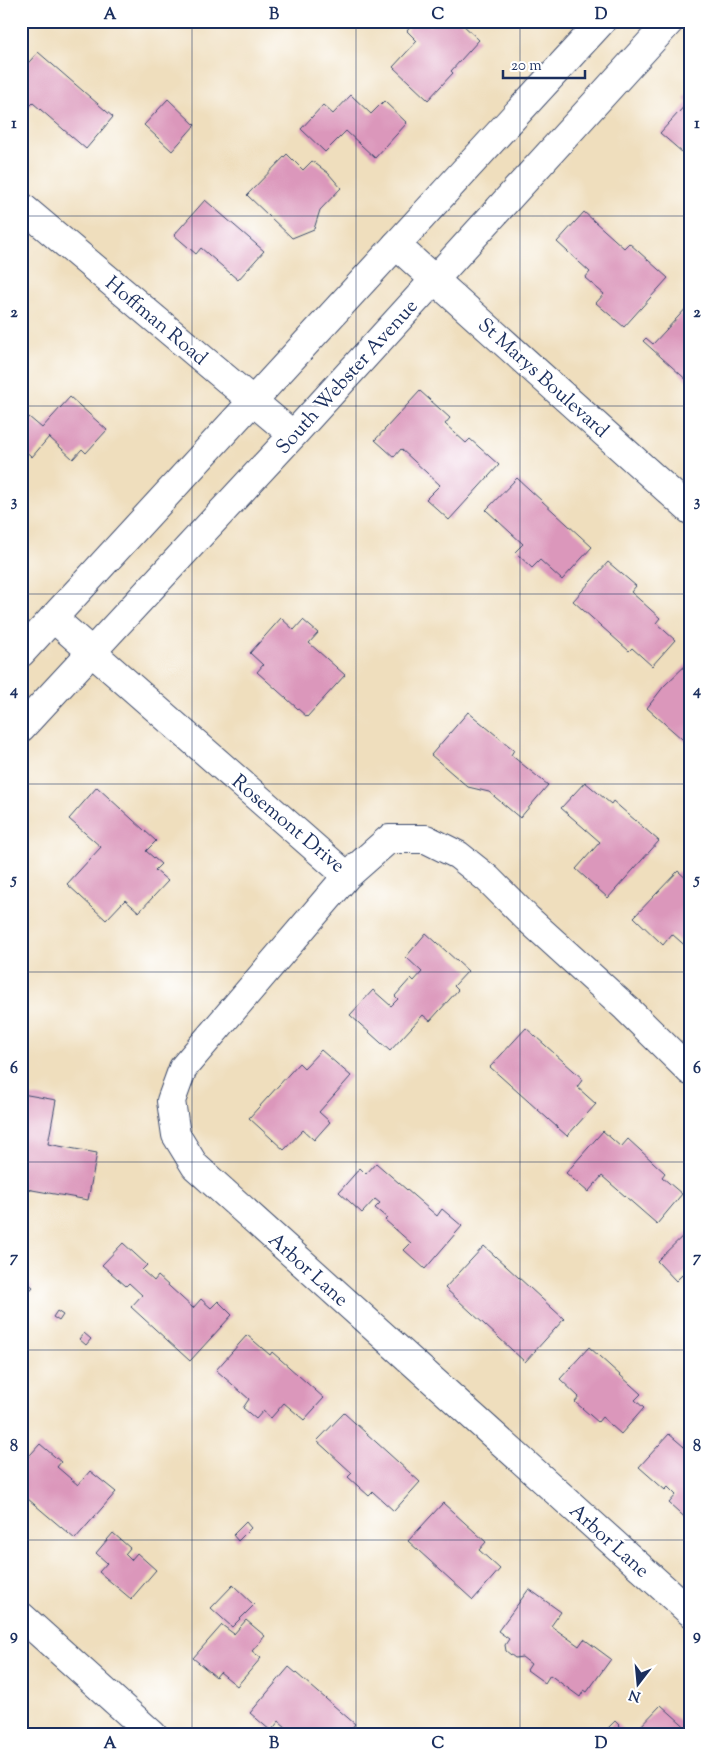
<svg xmlns="http://www.w3.org/2000/svg" width="711" height="1756" viewBox="0 0 711 1756" font-family="'Sorts Mill Goudy',serif">
	<rect width="100%" height="100%" fill="#fff"/>
	<filter id="ink" filterUnits="userSpaceOnUse"><feTurbulence type="fractalNoise" baseFrequency=".02" numOctaves="2"/><feDisplacementMap in="SourceGraphic" scale="10" xChannelSelector="R" yChannelSelector="G"/><feConvolveMatrix kernelMatrix="1 2 1 2 8 2 1 2 1" color-interpolation-filters="sRGB"/></filter>
	<filter id="wash" filterUnits="userSpaceOnUse"><feTurbulence type="fractalNoise" baseFrequency=".0096" numOctaves="4" result="noise"/><feDisplacementMap in="SourceGraphic" scale="20" xChannelSelector="R" yChannelSelector="G"/><feGaussianBlur stdDeviation="1.12" result="paint"/><feColorMatrix in="noise" values="0 0 0 0 0 0 0 0 0 0 0 0 0 0 0 0 0 1.4 0 .05"/><feComposite in="paint" operator="in"/></filter>
	<g filter="url(#wash)">
		<rect width="100%" height="100%" fill="#efdebd"/>
		<g id="blocks">
			<!-- building -->
			<path fill="#db97bb" d="M 415,21 L 424,21 L 430,26 L 435,21 L 459,21 L 479,40 L 451,71 L 453,73 L 428,100 L 393,67 L 417,41 L 407,31 Z
				M 38,52 L 113,117 L 86,149 L 33,103 L 29,107 L 21,100 L 21,71 Z
				M 690,91 L 690,159 L 660,133 L 688,102 L 683,98 Z
				M 351,95 L 371,114 L 384,101 L 407,123 L 375,158 L 346,131 L 325,152 L 301,129 L 323,105 L 333,114 Z
				M 168,99 L 195,125 L 172,151 L 144,125 Z
				M 287,154 L 303,170 L 312,161 L 328,173 L 341,188 L 320,210 L 314,229 L 292,238 L 247,195 Z
				M 205,200 L 264,251 L 238,280 L 201,248 L 196,254 L 174,235 Z
				M 584,212 L 624,248 L 629,243 L 668,278 L 624,327 L 596,303 L 604,294 L 585,278 L 590,272 L 557,242 Z
				M 690,304 L 690,383 L 643,341 L 646,338 L 653,344 Z
				M 420,391 L 450,418 L 445,424 L 466,443 L 470,439 L 499,465 L 449,520 L 426,499 L 440,485 L 401,449 L 394,457 L 375,440 Z
				M 70,397 L 107,430 L 86,453 L 82,449 L 73,459 L 49,437 L 32,457 L 21,447 L 21,426 L 29,417 L 42,428 Z
				M 517,478 L 592,547 L 562,580 L 540,560 L 532,568 L 515,552 L 523,544 L 486,510 Z
				M 608,562 L 636,586 L 631,592 L 660,618 L 656,623 L 675,640 L 652,666 L 632,648 L 629,651 L 573,601 Z
				M 281,618 L 294,630 L 303,620 L 318,633 L 309,643 L 345,675 L 307,717 L 257,672 L 263,665 L 250,653 Z
				M 690,661 L 690,746 L 647,708 L 664,686 Z
				M 468,712 L 514,750 L 511,755 L 548,785 L 520,818 L 489,792 L 468,787 L 431,755 Z
				M 585,782 L 611,804 L 613,801 L 659,841 L 608,898 L 576,869 L 600,842 L 561,808 Z
				M 97,787 L 156,841 L 146,851 L 161,864 L 155,870 L 168,881 L 139,912 L 125,900 L 106,920 L 67,884 L 101,847 L 69,819 Z
				M 678,871 L 690,882 L 690,950 L 672,934 L 663,945 L 634,917 Z
				M 426,933 L 468,971 L 454,986 L 458,990 L 430,1021 L 423,1015 L 390,1051 L 350,1015 L 373,990 L 391,1006 L 398,999 L 395,996 L 411,978 L 414,981 L 422,972 L 406,957 Z
				M 526,1028 L 583,1079 L 577,1087 L 596,1104 L 567,1136 L 490,1067 Z
				M 321,1050 L 351,1076 L 319,1112 L 330,1122 L 314,1140 L 303,1130 L 284,1150 L 249,1118 L 299,1063 L 304,1068 Z
				M 22,1094 L 56,1100 L 48,1144 L 97,1153 L 88,1200 L 21,1188 Z
				M 603,1131 L 621,1147 L 628,1139 L 665,1173 L 662,1177 L 682,1194 L 657,1224 L 602,1176 L 588,1192 L 566,1173 Z
				M 376,1163 L 437,1216 L 442,1209 L 462,1226 L 425,1269 L 404,1250 L 411,1243 L 385,1220 L 387,1218 L 375,1208 L 380,1203 L 375,1199 L 362,1213 L 339,1192 L 360,1168 L 366,1174 Z
				M 690,1229 L 690,1267 L 676,1281 L 657,1261 Z
				M 123,1243 L 147,1265 L 142,1270 L 154,1281 L 158,1276 L 193,1308 L 201,1299 L 211,1308 L 218,1301 L 232,1315 L 190,1361 L 131,1307 L 142,1295 L 129,1283 L 126,1286 L 102,1265 Z
				M 484,1246 L 564,1319 L 525,1362 L 445,1288 Z
				M 21,1278 L 33,1287 L 24,1297 L 21,1295 Z
				M 57,1311 L 63,1315 L 59,1321 L 53,1317 Z
				M 84,1333 L 91,1339 L 86,1345 L 79,1339 Z
				M 247,1335 L 270,1355 L 272,1352 L 324,1398 L 304,1420 L 284,1403 L 271,1418 L 263,1411 L 256,1419 L 243,1408 L 249,1399 L 216,1370 Z
				M 589,1347 L 641,1394 L 635,1400 L 644,1408 L 621,1434 L 602,1417 L 598,1422 L 575,1402 L 579,1397 L 560,1379 Z
				M 344,1413 L 420,1482 L 394,1511 L 373,1492 L 369,1496 L 348,1477 L 352,1473 L 317,1441 Z
				M 669,1434 L 690,1452 L 690,1522 L 669,1503 L 676,1495 L 668,1487 L 665,1490 L 639,1467 Z
				M 40,1444 L 61,1462 L 57,1467 L 78,1485 L 90,1471 L 116,1492 L 75,1539 L 28,1499 L 25,1503 L 21,1499 L 21,1465 Z
				M 443,1503 L 486,1542 L 479,1550 L 500,1569 L 473,1600 L 408,1541 Z
				M 246,1522 L 251,1528 L 238,1541 L 233,1535 Z
				M 113,1533 L 130,1548 L 125,1554 L 131,1560 L 137,1553 L 156,1570 L 131,1599 L 99,1572 L 107,1563 L 96,1553 Z
				M 233,1585 L 254,1605 L 232,1627 L 211,1608 Z
				M 529,1589 L 561,1612 L 551,1626 L 579,1646 L 584,1639 L 611,1659 L 587,1692 L 584,1690 L 580,1697 L 550,1675 L 545,1683 L 527,1670 L 531,1664 L 522,1657 L 515,1658 L 506,1651 L 505,1645 L 509,1639 L 498,1631 Z
				M 246,1620 L 265,1636 L 252,1651 L 261,1658 L 237,1686 L 220,1672 L 216,1677 L 193,1658 L 222,1625 L 234,1634 Z
				M 289,1667 L 355,1724 L 346,1735 L 295,1735 L 279,1721 L 271,1731 L 250,1713 Z
				M 661,1705 L 690,1731 L 690,1735 L 640,1735 L 636,1731 Z
				M 615,1721 L 624,1730 L 620,1735 L 609,1735 L 605,1731 Z"/>
		</g>
	</g>
	<g filter="url(#ink)">
		<use href="#blocks" fill-opacity="0" stroke="#3b496c" stroke-width="1"/>
		<g fill="none" stroke-linecap="round" stroke-linejoin="round">
			<!-- street casing -->
			<g stroke="#3b496c" stroke-width="30">
				<path id="street" d="M 396,245 L 690,510
					M 53,618 L 347,876
					M 690,1071 L 626,1008 L 527,918 L 488,879 L 458,855 L 426,839 L 389,839 L 347,876 L 183,1068 L 171,1101 L 176,1135 L 195,1166 L 690,1612
					M 21,1616 L 153,1735"/>
			</g>
			<!-- secondary casing -->
			<g stroke="#3b496c" stroke-width="30">
				<path id="secondary" d="M 21,206 L 293,435
					M 21,653 L 602,21
					M 21,728 L 293,435 L 670,21"/>
			</g>
			<!-- street -->
			<use href="#street" stroke="#fff" stroke-width="28"/>
			<!-- secondary -->
			<use href="#secondary" stroke="#fff" stroke-width="28"/>
		</g>
	</g>
	<!-- grid -->
	<path fill="none" stroke="#1b2f5e" stroke-width="1" stroke-opacity="0.55" d="M 192,21 L 192,1735M 356,21 L 356,1735M 520,21 L 520,1735M 21,216 L 690,216M 21,406 L 690,406M 21,594 L 690,594M 21,784 L 690,784M 21,972 L 690,972M 21,1162 L 690,1162M 21,1350 L 690,1350M 21,1540 L 690,1540"/>
	<g text-anchor="middle" stroke-width="5" stroke-linejoin="round" paint-order="stroke">
		<!-- street labels -->
		<g font-size="20" fill="#1b2f5e" stroke="#fff">
			<text transform="translate(157 320) rotate(40)" y="7">Hoffman Road</text>
			<text transform="translate(346 376) rotate(-48)" y="7">South Webster Avenue</text>
			<text transform="translate(544 377) rotate(42)" y="7">St Marys Boulevard</text>
			<text transform="translate(289 823) rotate(40)" y="7">Rosemont Drive</text>
			<text transform="translate(309 1269) rotate(42)" y="7">Arbor Lane</text>
			<text transform="translate(610 1540) rotate(42)" y="7">Arbor Lane</text>
		</g>
	</g>
	<!-- margin -->
	<rect width="711" height="1756" fill="none" stroke="#fff" stroke-width="55"/>
	<!-- north arrow -->
	<g transform="translate(638 1684) rotate(196)" stroke="#ffffff" stroke-width="4" paint-order="stroke">
	<path d="M0-4L9 19L0 12L-9 19Z" fill="#1b2f5e"/>
	<text y="-8" font-size="14" font-weight="bold" text-anchor="middle" fill="#1b2f5e">N</text>
	</g>
	<!-- scale -->
	<path d="M503 70v8h82v-8" fill="none" stroke="#1b2f5e" stroke-width="2.5"/>
	<text x="511" y="70" font-size="15" fill="#1b2f5e" stroke="#ffffff" stroke-width="4" paint-order="stroke">20 m</text>
	<rect x="28" y="28" width="656" height="1700" fill="none" stroke="#1b2f5e" stroke-width="2"/>
	<g font-size="16" text-anchor="middle" font-weight="bold" fill="#1b2f5e">
		<text x="110" y="19">A</text>
		<text x="274" y="19">B</text>
		<text x="438" y="19">C</text>
		<text x="601" y="19">D</text>
		<text x="14" y="128">1</text>
		<text x="697" y="128">1</text>
		<text x="14" y="317">2</text>
		<text x="697" y="317">2</text>
		<text x="14" y="506">3</text>
		<text x="697" y="506">3</text>
		<text x="14" y="695">4</text>
		<text x="697" y="695">4</text>
		<text x="14" y="884">5</text>
		<text x="697" y="884">5</text>
		<text x="14" y="1073">6</text>
		<text x="697" y="1073">6</text>
		<text x="14" y="1262">7</text>
		<text x="697" y="1262">7</text>
		<text x="14" y="1451">8</text>
		<text x="697" y="1451">8</text>
		<text x="14" y="1640">9</text>
		<text x="697" y="1640">9</text>
		<text x="110" y="1748">A</text>
		<text x="274" y="1748">B</text>
		<text x="438" y="1748">C</text>
		<text x="601" y="1748">D</text>
	</g>
</svg>
